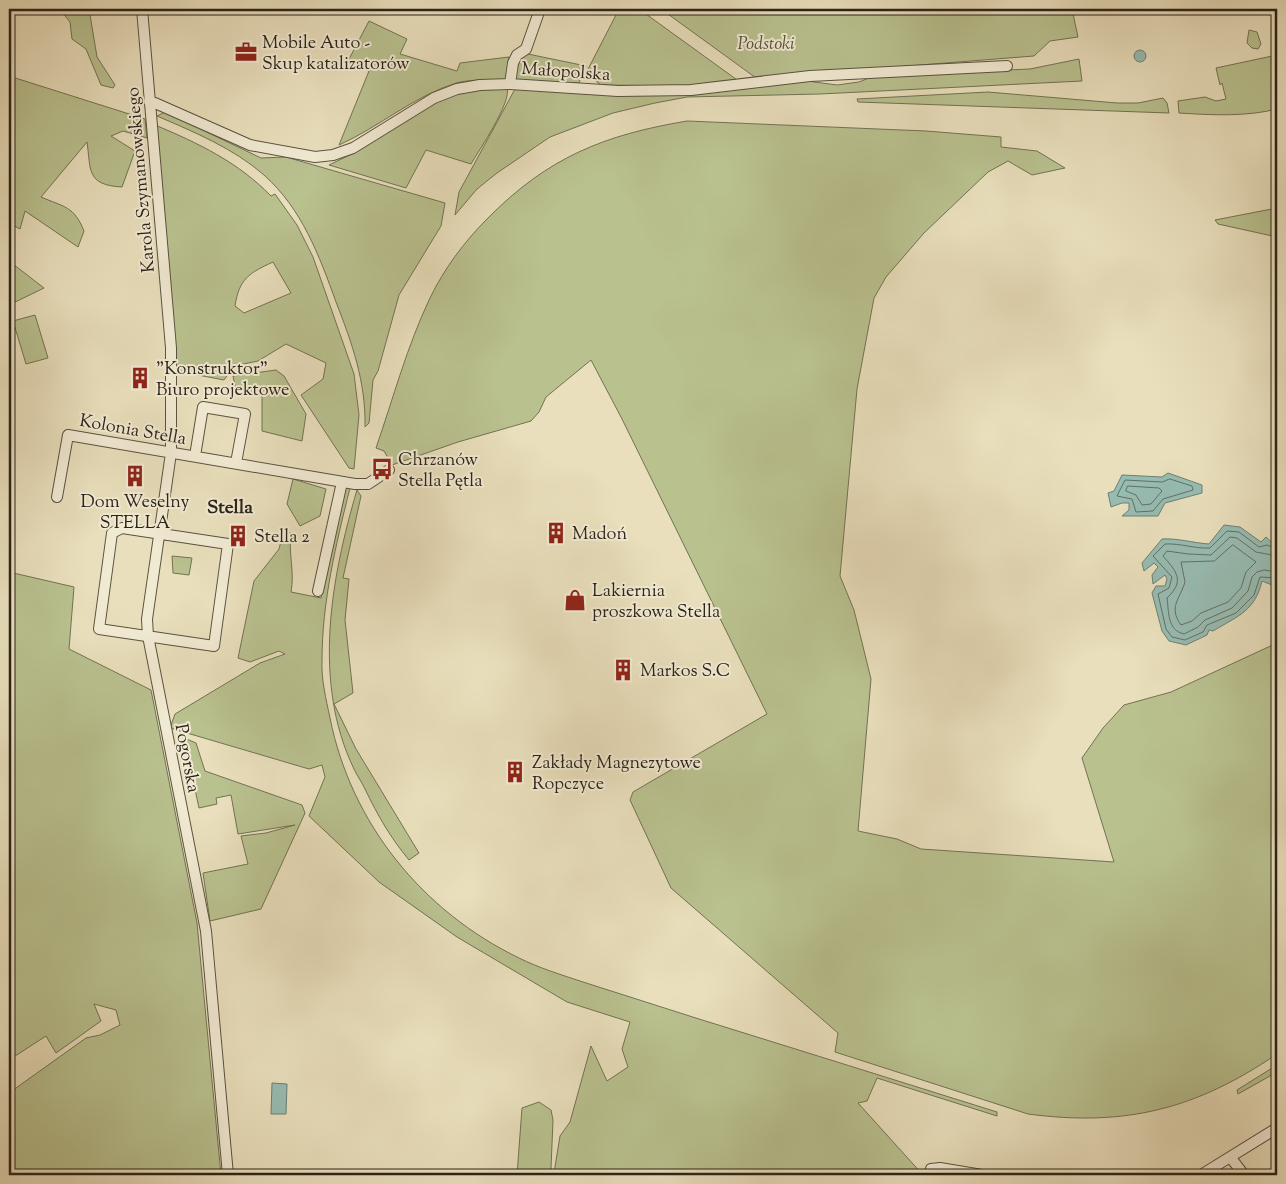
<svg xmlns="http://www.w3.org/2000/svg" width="1286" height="1184" viewBox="0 0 1286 1184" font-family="'Sorts Mill Goudy',serif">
	<rect width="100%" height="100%" fill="#e9dfbc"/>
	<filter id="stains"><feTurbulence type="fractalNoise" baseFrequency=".004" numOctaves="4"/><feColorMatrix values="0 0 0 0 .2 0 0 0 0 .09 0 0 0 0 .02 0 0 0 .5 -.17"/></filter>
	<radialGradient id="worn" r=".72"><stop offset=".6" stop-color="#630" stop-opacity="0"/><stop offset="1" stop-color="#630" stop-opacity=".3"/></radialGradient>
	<!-- green -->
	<path fill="#b9c18f" stroke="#727254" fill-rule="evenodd" d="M 26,9 L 89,9 L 97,57 L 115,85 L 113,88 L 101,85 L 86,49 L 72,39 L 70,22 L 62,12 L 28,13 Z
		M 616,9 L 639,9 L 740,82 L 685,86 L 601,85 L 586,73 L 616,15 Z
		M 661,9 L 1072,9 L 1078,37 L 1050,41 L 1034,56 L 756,78 Z
		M 369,21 L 407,39 L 400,54 L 457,71 L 460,63 L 509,57 L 506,80 C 490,80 472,79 456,83 C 414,96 379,127 339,145 L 369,71 L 348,61 Z
		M 1249,30 L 1257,32 L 1261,44 L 1258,49 L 1252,48 L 1247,43 Z
		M 524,54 L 528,54 L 586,66 L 579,83 L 515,81 L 517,60 Z
		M 1277,55 L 1277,109 C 1245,117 1212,115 1179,113 L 1178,101 L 1205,97 L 1216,101 L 1226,99 L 1222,83 L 1220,85 L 1216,68 Z
		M 1079,59 L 1082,81 L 820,94 L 687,97 L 655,103 L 613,113 L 550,137 L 497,173 L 477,189 L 455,215 L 459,192 L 515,89 L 693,95 L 807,81 L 837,85 L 859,82 L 874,76 L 1030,69 Z
		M 9,76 L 145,119 L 147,138 L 123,131 L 111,136 L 135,151 L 122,187 C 86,185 91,170 87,142 L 41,197 C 64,207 74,206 84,231 L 78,247 L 25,211 L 20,229 L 9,223 Z
		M 507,88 C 512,102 479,150 471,164 L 426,150 L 406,188 L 329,165 L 356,152 L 432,104 L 456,94 L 479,89 Z
		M 988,92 L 1117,103 L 1138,103 L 1163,98 L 1167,103 L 1169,113 L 858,102 L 857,99 Z
		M 165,112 L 261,158 L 286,157 L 445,203 L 441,226 L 399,295 L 378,371 L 373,380 L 369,423 L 365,427 C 366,382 352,343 336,302 C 319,255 302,209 264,175 C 233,148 194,132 157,116 Z
		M 687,121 L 926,131 L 1001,137 L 1001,147 L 1037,151 L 1065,168 L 1032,175 L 1008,161 L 988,172 L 924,233 L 886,277 L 874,298 L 857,389 L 840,576 L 854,610 L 871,679 L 858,831 L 897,839 L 921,849 L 1114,862 L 1082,758 L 1103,728 L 1124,705 L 1171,692 L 1277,643 L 1277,1054 C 1196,1109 1126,1127 1028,1114 L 835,1052 L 838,1033 L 671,888 L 630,800 L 633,792 L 767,714 L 622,419 L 591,360 L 546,397 L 539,412 L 531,421 L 458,442 L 392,465 L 384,451 L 376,448 C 393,399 407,346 430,298 C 444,269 464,242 487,219 C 548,157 604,135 687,121 Z
		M 155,125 C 198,143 238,162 271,196 L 275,194 L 297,225 L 313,257 L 354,374 L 359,415 L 354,469 L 349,468 L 301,395 L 323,379 L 326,363 L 286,344 L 258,361 L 234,366 L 224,380 L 177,371 ZM 273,262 L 291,293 L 244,313 L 235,306 C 239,279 249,273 273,262 Z
		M 1277,208 L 1277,237 L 1218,224 L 1215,220 Z
		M 9,261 L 44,288 L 9,305 Z
		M 35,315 L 48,358 L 26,364 L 13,321 Z
		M 276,370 L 284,376 L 306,414 L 302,441 L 262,431 L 262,396 L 236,391 L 233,376 Z
		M 293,479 L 326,489 L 320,516 L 300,526 L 287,504 Z
		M 344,487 L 350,488 C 336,544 322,602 322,660 C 321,679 326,699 330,718 C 351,823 422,911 519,958 C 539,968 562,975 583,982 C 622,994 660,1007 699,1019 C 799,1050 898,1081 997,1112 L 997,1116 L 877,1078 L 867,1101 L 858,1103 L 923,1175 L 517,1175 L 522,1108 L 539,1102 L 551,1110 L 553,1120 L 551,1168 L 554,1173 L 560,1136 L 570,1122 L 591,1046 L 607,1081 L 628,1067 L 622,1049 L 630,1022 L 567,1002 L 457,937 L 379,882 L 309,816 L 325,777 L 322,765 L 309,769 L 170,728 L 175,714 L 260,663 L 285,654 L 279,651 L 250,662 L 238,658 L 254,581 L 279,549 L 283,533 L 291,533 C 288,553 295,572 291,592 L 321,598 Z
		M 357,490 L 361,496 L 343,578 L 349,579 L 345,620 L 353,693 L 334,704 L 356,749 L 419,853 L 409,860 C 390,837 378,816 365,789 C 362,782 357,776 354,769 C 312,682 331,578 357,490 Z
		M 172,556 L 192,558 L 189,575 L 173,573 Z
		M 9,572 L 74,587 L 69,649 L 151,690 L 197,923 L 221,1175 L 9,1175 L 9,1093 L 86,1038 L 100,1035 L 120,1025 L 116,1010 L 94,1004 L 101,1021 L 56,1053 L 46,1036 L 9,1060 Z
		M 184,738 L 196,743 L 205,771 L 302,805 L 305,813 L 261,909 L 210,921 L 203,873 L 248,864 L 241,836 L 266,833 L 295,825 L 238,834 L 231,795 L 216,798 L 217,804 L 199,808 Z
		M 1277,1065 L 1277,1072 L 1238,1094 L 1237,1090 Z"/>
	<!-- water -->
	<path fill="#97bcb2" stroke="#6c7f74" d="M1134 56a6 6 0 1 1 12 0a6 6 0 1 1-12 0Z
		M 1168,473 L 1202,485 L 1202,493 L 1165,503 L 1158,516 L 1122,516 L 1129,510 L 1129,503 L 1122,503 L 1111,507 L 1108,493 L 1114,491 L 1122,475 L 1162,477 Z
		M 1224,525 L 1240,527 L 1261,542 L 1266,537 C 1281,549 1277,565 1277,582 L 1272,585 L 1262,581 C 1255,611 1238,616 1213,631 L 1209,630 L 1207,635 L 1186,645 L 1169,641 L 1162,631 L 1152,593 L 1156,586 L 1165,586 L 1167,579 L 1165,575 L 1153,584 L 1152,575 L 1158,567 L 1154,563 L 1144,571 L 1142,563 L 1162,539 C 1178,538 1193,543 1209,544 Z
		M 272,1083 L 287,1084 L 286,1114 L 271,1114 Z"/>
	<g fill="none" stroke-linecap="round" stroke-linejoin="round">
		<!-- shore -->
		<path stroke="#617065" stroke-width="1" d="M 1170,479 L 1192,486 L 1193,490 L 1163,499 L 1153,511 L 1136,512 L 1132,499 L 1117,496 L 1125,480 L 1162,482 Z
			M 1128,486 L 1159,488 L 1162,491 L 1151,504 L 1142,505 L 1136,495 L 1126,491 Z
			M 1233,545 L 1256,562 L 1246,572 L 1241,588 L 1228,602 L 1201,613 L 1192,621 L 1181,625 C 1168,607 1180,599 1185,582 L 1181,562 L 1214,561 Z
			M 1277,549 L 1267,545 L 1259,547 L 1239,532 L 1227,531 L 1210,548 C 1195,549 1180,543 1165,544 L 1153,556 L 1172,577 L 1169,588 L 1158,594 L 1166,629 L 1172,637 L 1185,640 L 1203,632 L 1207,625 L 1236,613 L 1254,595 L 1260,577 L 1277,578
			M 1277,556 L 1256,552 L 1237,538 L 1230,537 L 1211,555 L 1188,554 L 1167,551 L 1163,556 C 1177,572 1185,581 1167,598 C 1169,612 1167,630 1184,634 L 1198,627 L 1205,620 L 1232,608 L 1248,591 L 1252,577 L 1257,572 L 1264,570 L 1277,572"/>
		<!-- minor casing -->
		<g stroke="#5a5241" stroke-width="12">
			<path id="minor" d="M 142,9 L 171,348 L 171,453 L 147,619 L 148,636 L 206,931 L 228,1175
				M 510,84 L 513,63 L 517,55 L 526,49 L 540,9
				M 150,104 L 155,103 L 250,145 L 315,157 L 333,155 L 353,148 L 434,98 L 457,89 L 480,85 L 510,84 L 618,91 L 691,90 L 810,76 L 1007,66
				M 195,456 L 203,407 L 245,414 L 236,463
				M 57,497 L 68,435 L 355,484 L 368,484 L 389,470
				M 122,528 L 228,544 L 214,646 L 99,629 L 112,533 Z
				M 318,591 L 342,482
				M 1231,1158 L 1244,1175
				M 930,1175 L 931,1169 L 940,1168 L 982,1175
				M 1201,1175 L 1277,1128"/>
		</g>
		<!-- minor -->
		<use href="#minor" stroke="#f1ead3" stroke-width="10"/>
	</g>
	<!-- icons -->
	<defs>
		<g id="office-bare" transform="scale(1.725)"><path d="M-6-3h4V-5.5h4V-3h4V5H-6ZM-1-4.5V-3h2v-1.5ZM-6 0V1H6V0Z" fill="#8f2418" stroke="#f1ead3" stroke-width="2.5" paint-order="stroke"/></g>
		<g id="building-bare" transform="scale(1.725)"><path d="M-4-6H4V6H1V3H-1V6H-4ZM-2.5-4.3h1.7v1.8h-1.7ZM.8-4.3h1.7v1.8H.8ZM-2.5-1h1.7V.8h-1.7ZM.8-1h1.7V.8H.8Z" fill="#8f2418" stroke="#f1ead3" stroke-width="2.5" paint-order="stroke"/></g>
		<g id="bus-bare" transform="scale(1.725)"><path d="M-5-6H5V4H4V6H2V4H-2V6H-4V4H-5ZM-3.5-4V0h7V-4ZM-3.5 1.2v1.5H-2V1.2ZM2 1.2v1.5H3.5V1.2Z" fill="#8f2418" stroke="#f1ead3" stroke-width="2.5" paint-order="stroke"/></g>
		<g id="shop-bare" transform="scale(1.725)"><path d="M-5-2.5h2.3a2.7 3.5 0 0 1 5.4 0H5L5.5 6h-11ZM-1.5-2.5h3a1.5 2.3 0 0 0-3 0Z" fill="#8f2418" stroke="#f1ead3" stroke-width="2.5" paint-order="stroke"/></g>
	</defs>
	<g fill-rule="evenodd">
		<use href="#office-bare" x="246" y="52"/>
		<use href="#building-bare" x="140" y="378"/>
		<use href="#bus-bare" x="382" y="469"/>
		<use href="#building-bare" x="135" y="476"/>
		<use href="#building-bare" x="556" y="533"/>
		<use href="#building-bare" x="238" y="536"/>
		<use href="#shop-bare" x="575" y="600"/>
		<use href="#building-bare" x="623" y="670"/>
		<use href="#building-bare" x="515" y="772"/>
	</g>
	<g text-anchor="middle" stroke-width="4" stroke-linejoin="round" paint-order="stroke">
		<!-- poi labels -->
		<g font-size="18" fill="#2b2318" stroke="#f1ead3" text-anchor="start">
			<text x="262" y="48">Mobile Auto -<tspan x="262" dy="21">Skup katalizatorów</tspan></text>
			<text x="156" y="374">"Konstruktor"<tspan x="156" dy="21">Biuro projektowe</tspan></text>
			<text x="398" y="465">Chrzanów<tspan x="398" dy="21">Stella Pętla</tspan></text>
			<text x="135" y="507" text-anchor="middle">Dom Weselny<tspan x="135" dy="21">STELLA</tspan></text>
			<text x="572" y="539">Madoń</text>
			<text x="254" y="542">Stella 2</text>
			<text x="592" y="596">Lakiernia<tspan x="592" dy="21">proszkowa Stella</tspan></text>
			<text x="640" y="676">Markos S.C</text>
			<text x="532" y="768">Zakłady Magnezytowe<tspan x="532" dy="21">Ropczyce</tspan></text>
		</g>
		<!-- park labels -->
		<g font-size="18" font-style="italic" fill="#56523c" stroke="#f1ead3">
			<text x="766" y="49">Podstoki</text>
		</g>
		<!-- street labels -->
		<g font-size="18" fill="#2b2318" stroke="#f1ead3">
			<text transform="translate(566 71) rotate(4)" y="6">Małopolska</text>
			<text transform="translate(140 180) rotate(-95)" y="6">Karola Szymanowskiego</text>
			<text transform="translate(133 429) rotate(10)" y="6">Kolonia Stella</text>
			<text transform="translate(188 758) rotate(79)" y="6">Pogorska</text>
		</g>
		<!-- neighbourhood labels -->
		<g font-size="19" font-weight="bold" fill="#2b2318" stroke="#f1ead3">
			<text x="230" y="513">Stella</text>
		</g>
	</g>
	<!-- margin -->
	<rect width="1286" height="1184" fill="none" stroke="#e9dfbc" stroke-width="30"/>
	<rect x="10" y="10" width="1266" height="1164" fill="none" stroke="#2b2318" stroke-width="2.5"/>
	<rect x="15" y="15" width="1256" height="1154" fill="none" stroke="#2b2318"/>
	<rect width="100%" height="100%" filter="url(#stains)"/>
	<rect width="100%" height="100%" fill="url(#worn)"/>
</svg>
